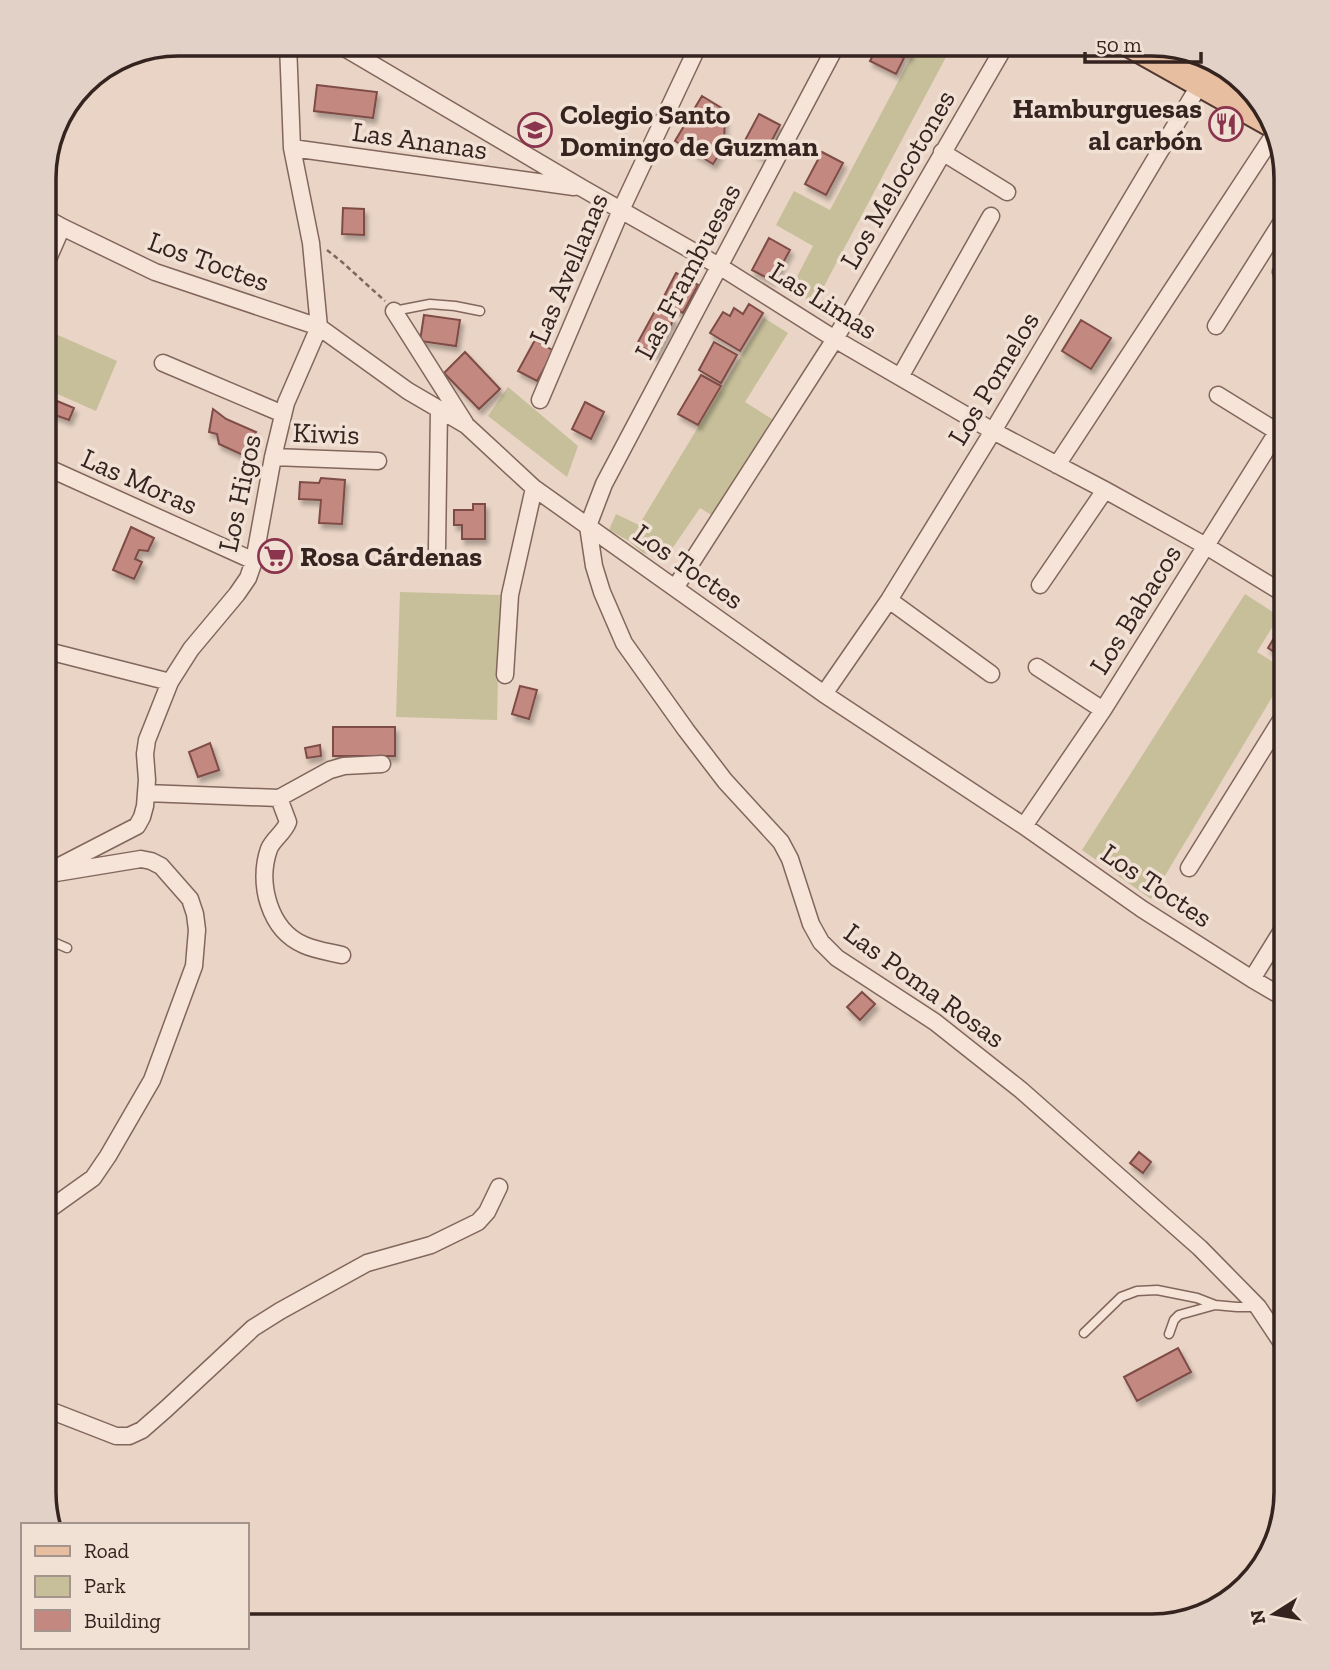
<svg xmlns="http://www.w3.org/2000/svg" width="1330" height="1670" viewBox="0 0 1330 1670" font-family="'Zilla Slab',serif">
	<defs>
		<filter id="shadow"><feDropShadow dx="3" dy="5" stdDeviation="2" flood-color="#0004"/></filter>
	</defs>
	<rect width="100%" height="100%" fill="#e9d4c5"/>
	<!-- green -->
	<path fill="#c6bf9a" d="M 918,44 L 921,44 L 946,57 L 815,303 L 790,290 L 813,246 L 776,225 L 794,191 L 830,210 Z
		M 764,318 L 788,333 L 745,402 L 772,419 L 713,516 L 700,508 L 665,559 L 643,553 L 629,541 L 609,530 L 616,514 L 639,525 Z
		M 44,329 L 117,361 L 96,411 L 44,388 Z
		M 508,387 L 578,446 L 567,477 L 488,416 Z
		M 400,592 L 500,595 L 497,720 L 396,717 Z
		M 1245,594 L 1279,616 L 1257,652 L 1286,670 L 1286,674 L 1151,899 L 1082,850 Z"/>
	<!-- building -->
	<path fill="#c3887f" stroke="#7e4c46" stroke-width="2" filter="url(#shadow)" d="M 882,44 L 914,44 L 908,57 Z
		M 878,45 L 904,58 L 896,74 L 870,61 Z
		M 317,85 L 377,92 L 373,118 L 314,111 Z
		M 702,96 L 725,110 L 724,147 L 713,164 L 675,141 Z
		M 759,114 L 780,125 L 763,157 L 742,146 Z
		M 822,152 L 843,163 L 826,195 L 805,184 Z
		M 343,208 L 364,209 L 364,235 L 342,234 Z
		M 769,238 L 790,250 L 773,281 L 752,270 Z
		M 676,273 L 698,285 L 683,313 L 661,302 Z
		M 749,304 L 763,313 L 740,351 L 710,333 L 723,312 L 730,316 L 734,308 L 743,314 Z
		M 656,309 L 674,319 L 655,355 L 637,344 Z
		M 424,315 L 460,320 L 456,346 L 420,341 Z
		M 1081,320 L 1111,338 L 1091,369 L 1062,351 Z
		M 535,340 L 554,351 L 537,381 L 518,371 Z
		M 714,342 L 737,355 L 721,383 L 699,370 Z
		M 465,352 L 500,389 L 479,409 L 444,373 Z
		M 701,375 L 721,386 L 698,425 L 678,414 Z
		M 57,401 L 74,408 L 69,420 L 52,414 Z
		M 585,402 L 604,412 L 591,439 L 572,429 Z
		M 213,409 L 226,419 L 256,432 L 245,456 L 219,444 L 217,434 L 209,432 Z
		M 321,478 L 345,480 L 342,524 L 319,523 L 321,500 L 299,499 L 300,482 L 319,483 Z
		M 473,504 L 485,504 L 485,539 L 462,539 L 462,525 L 454,525 L 454,510 L 473,510 Z
		M 131,527 L 154,538 L 148,551 L 139,550 L 135,559 L 142,562 L 134,579 L 113,570 Z
		M 1283,623 L 1286,625 L 1285,659 L 1268,648 Z
		M 520,686 L 537,690 L 529,719 L 512,714 Z
		M 333,727 L 395,727 L 395,756 L 333,756 Z
		M 210,743 L 219,770 L 198,777 L 189,752 Z
		M 320,745 L 321,756 L 307,758 L 305,748 Z
		M 862,992 L 875,1004 L 860,1020 L 847,1007 Z
		M 1139,1152 L 1151,1162 L 1143,1173 L 1130,1163 Z
		M 1178,1348 L 1191,1372 L 1137,1401 L 1124,1377 Z"/>
	<g fill="none" stroke-linecap="round" stroke-linejoin="round">
		<!-- service casing -->
		<g stroke="#82665d" stroke-width="11">
			<path id="service" d="M 394,311 L 430,304 L 455,306 L 480,311
				M 44,938 L 67,948
				M 1084,1333 L 1121,1297 L 1137,1291 L 1157,1290 L 1197,1298 L 1215,1305 L 1237,1307 L 1256,1307
				M 1169,1334 L 1174,1320 L 1179,1315 L 1215,1305"/>
		</g>
		<!-- minor casing -->
		<g stroke="#82665d" stroke-width="19">
			<path id="minor" d="M 338,44 L 582,188 L 719,266 L 838,341 L 993,431 L 1105,490 L 1206,546 L 1286,595
				M 837,44 L 604,484 L 588,526 L 594,566 L 602,592 L 624,643 L 686,730 L 725,781 L 781,842 L 790,859 L 811,924 L 821,942 L 837,958 L 935,1022 L 1021,1090 L 1200,1248 L 1258,1307 L 1286,1349
				M 292,148 L 574,187
				M 942,152 L 1007,192
				M 44,217 L 62,227 L 155,272 L 319,327 L 408,391 L 466,425 L 534,488 L 824,694 L 1024,826 L 1142,909 L 1252,979 L 1286,999
				M 44,268 L 62,227
				M 1281,272 L 1286,276
				M 394,311 L 465,423
				M 1216,326 L 1286,215
				M 163,363 L 283,414
				M 900,377 L 991,216
				M 1218,395 L 1278,432
				M 540,400 L 621,210 L 699,44
				M 273,457 L 378,461
				M 1057,465 L 1273,136
				M 44,466 L 254,561
				M 437,549 L 439,409
				M 1040,585 L 1105,490
				M 675,588 L 835,339 L 1006,44
				M 889,600 L 991,674
				M 44,650 L 170,682
				M 1037,667 L 1103,710
				M 505,675 L 510,595 L 534,488
				M 824,694 L 889,600 L 993,431 L 1200,84
				M 146,793 L 279,798 L 330,770 L 344,766 L 382,764
				M 279,798 L 288,822 C 284,833 273,839 269,849 C 257,883 269,930 304,945 C 315,950 329,952 342,955
				M 1024,826 L 1103,710 L 1286,418
				M 1189,868 L 1286,712
				M 44,874 L 137,826 L 142,817 L 145,806 L 147,780 L 145,754 L 147,740 L 170,682 L 191,649 L 237,594 L 248,578 L 254,561 L 273,457 L 286,403 L 319,327 L 311,243 L 292,148 L 288,44
				M 1252,979 L 1286,924
				M 44,1213 L 93,1178 L 108,1156 L 152,1080 L 194,966 L 197,930 L 195,914 L 190,899 L 161,866 L 151,861 L 141,859 L 56,873
				M 44,1408 L 116,1436 L 129,1436 L 142,1430 L 166,1409 L 253,1328 L 280,1311 L 367,1263 L 431,1245 L 478,1222 L 487,1212 L 499,1187"/>
		</g>
		<!-- primary casing -->
		<g stroke="#503731" stroke-width="30">
			<path id="primary" d="M 1130,44 L 1269,122
				M 1201,56 L 1231,73"/>
		</g>
		<!-- path -->
		<path stroke="#82665d" stroke-width="2.5" stroke-dasharray="5 3.5" stroke-linecap="butt" d="M 327,250 L 342,262 L 385,301"/>
		<!-- service -->
		<use href="#service" stroke="#f5e4d7" stroke-width="8"/>
		<!-- minor -->
		<use href="#minor" stroke="#f5e4d7" stroke-width="16"/>
		<!-- primary -->
		<use href="#primary" stroke="#e8bea1" stroke-width="26"/>
	</g>
	<!-- icons -->
	<defs>
		<g id="restaurant-ring" transform="scale(1.75)"><circle r="9.5" fill="#f1e0d4" stroke="#8a344d" stroke-width="1.5"/><path d="M-5-6h1v4h1v-4h1v4h1v-4h1v5L-1.5 .5V6h-2V.5L-5-1ZM5-6V6H3V1.5H1.5Q1.5-4 5-6Z" fill="#8a344d"/></g>
		<g id="university-ring" transform="scale(1.75)"><circle r="9.5" fill="#f1e0d4" stroke="#8a344d" stroke-width="1.5"/><path d="M0-5L7-2L0 1L-7-2ZM-4 1L0 2.5L4 1V4Q0 6-4 4Z" fill="#8a344d"/></g>
		<g id="supermarket-ring" transform="scale(1.75)"><circle r="9.5" fill="#f1e0d4" stroke="#8a344d" stroke-width="1.5"/><path d="M-6-5.5h2.5l.6 2H6L4.5 2H-2.5L-4.4-4H-6ZM-1.5 3.2a1.3 1.3 0 1 0 .1 0ZM3 3.2a1.3 1.3 0 1 0 .1 0Z" fill="#8a344d"/></g>
	</defs>
	<g fill-rule="evenodd">
		<use href="#restaurant-ring" x="1226" y="124"/>
		<use href="#university-ring" x="535" y="130"/>
		<use href="#supermarket-ring" x="275" y="556"/>
	</g>
	<g text-anchor="middle" stroke-width="7" stroke-linejoin="round" paint-order="stroke">
		<!-- poi labels -->
		<g font-size="28" font-weight="bold" fill="#34231f" stroke="#f1e0d4" text-anchor="start">
			<text x="1202" y="118" text-anchor="end">Hamburguesas<tspan x="1202" dy="32">al carbón</tspan></text>
			<text x="560" y="124">Colegio Santo<tspan x="560" dy="32">Domingo de Guzman</tspan></text>
			<text x="300" y="566">Rosa Cárdenas</text>
		</g>
		<!-- street labels -->
		<g font-size="28" fill="#34231f" stroke="#f1e0d4">
			<text transform="translate(420 140) rotate(8)" y="10">Las Ananas</text>
			<text transform="translate(897 179) rotate(-60)" y="10">Los Melocotones</text>
			<text transform="translate(209 261) rotate(20)" y="10">Los Toctes</text>
			<text transform="translate(568 268) rotate(-67)" y="10">Las Avellanas</text>
			<text transform="translate(687 271) rotate(-62)" y="10">Las Frambuesas</text>
			<text transform="translate(824 300) rotate(32)" y="10">Las Limas</text>
			<text transform="translate(993 378) rotate(-59)" y="10">Los Pomelos</text>
			<text transform="translate(326 433) rotate(2)" y="10">Kiwis</text>
			<text transform="translate(140 481) rotate(24)" y="10">Las Moras</text>
			<text transform="translate(239 493) rotate(-78)" y="10">Los Higos</text>
			<text transform="translate(689 566) rotate(35)" y="10">Los Toctes</text>
			<text transform="translate(1135 609) rotate(-58)" y="10">Los Babacos</text>
			<text transform="translate(1157 885) rotate(34)" y="10">Los Toctes</text>
			<text transform="translate(925 985) rotate(36)" y="10">Las Poma Rosas</text>
		</g>
	</g>
	<!-- crop -->
	<path d="M0 0H1330V1670H0ZM178 56H1152A122 122 0 0 1 1274 178V1492A122 122 0 0 1 1152 1614H178A122 122 0 0 1 56 1492V178A122 122 0 0 1 178 56Z" fill="#e2d1c6" fill-rule="evenodd"/>
	<path fill="none" stroke="#34231f" stroke-width="3.5" d="M178 56H1152A122 122 0 0 1 1274 178V1492A122 122 0 0 1 1152 1614H178A122 122 0 0 1 56 1492V178A122 122 0 0 1 178 56Z"/>
	<!-- legend -->
	<rect x="21" y="1523" width="228" height="126" fill="#f1e0d4" stroke="#a5948c" stroke-width="2"/>
	<rect x="35" y="1546" width="35" height="10" fill="#e8bea1" stroke="#a5948c" stroke-width="2"/>
	<text x="84" y="1558" font-size="21" fill="#34231f">Road</text>
	<rect x="35" y="1576" width="35" height="21" fill="#c6bf9a" stroke="#a5948c" stroke-width="2"/>
	<text x="84" y="1593" font-size="21" fill="#34231f">Park</text>
	<rect x="35" y="1610" width="35" height="21" fill="#c3887f" stroke="#a5948c" stroke-width="2"/>
	<text x="84" y="1628" font-size="21" fill="#34231f">Building</text>
	<!-- north arrow -->
	<g transform="translate(1274 1614) rotate(259)" stroke="#f1e0d4" stroke-width="5" paint-order="stroke">
	<path d="M0-5L12 26L0 18L-12 26Z" fill="#34231f"/>
	<text y="-10" font-size="19" font-weight="bold" text-anchor="middle" fill="#34231f">N</text>
	</g>
	<!-- scale -->
	<path d="M1085 52v10h116v-10" fill="none" stroke="#34231f" stroke-width="3.5"/>
	<text x="1096" y="52" font-size="21" fill="#34231f" stroke="#f1e0d4" stroke-width="5" paint-order="stroke">50 m</text>
</svg>
